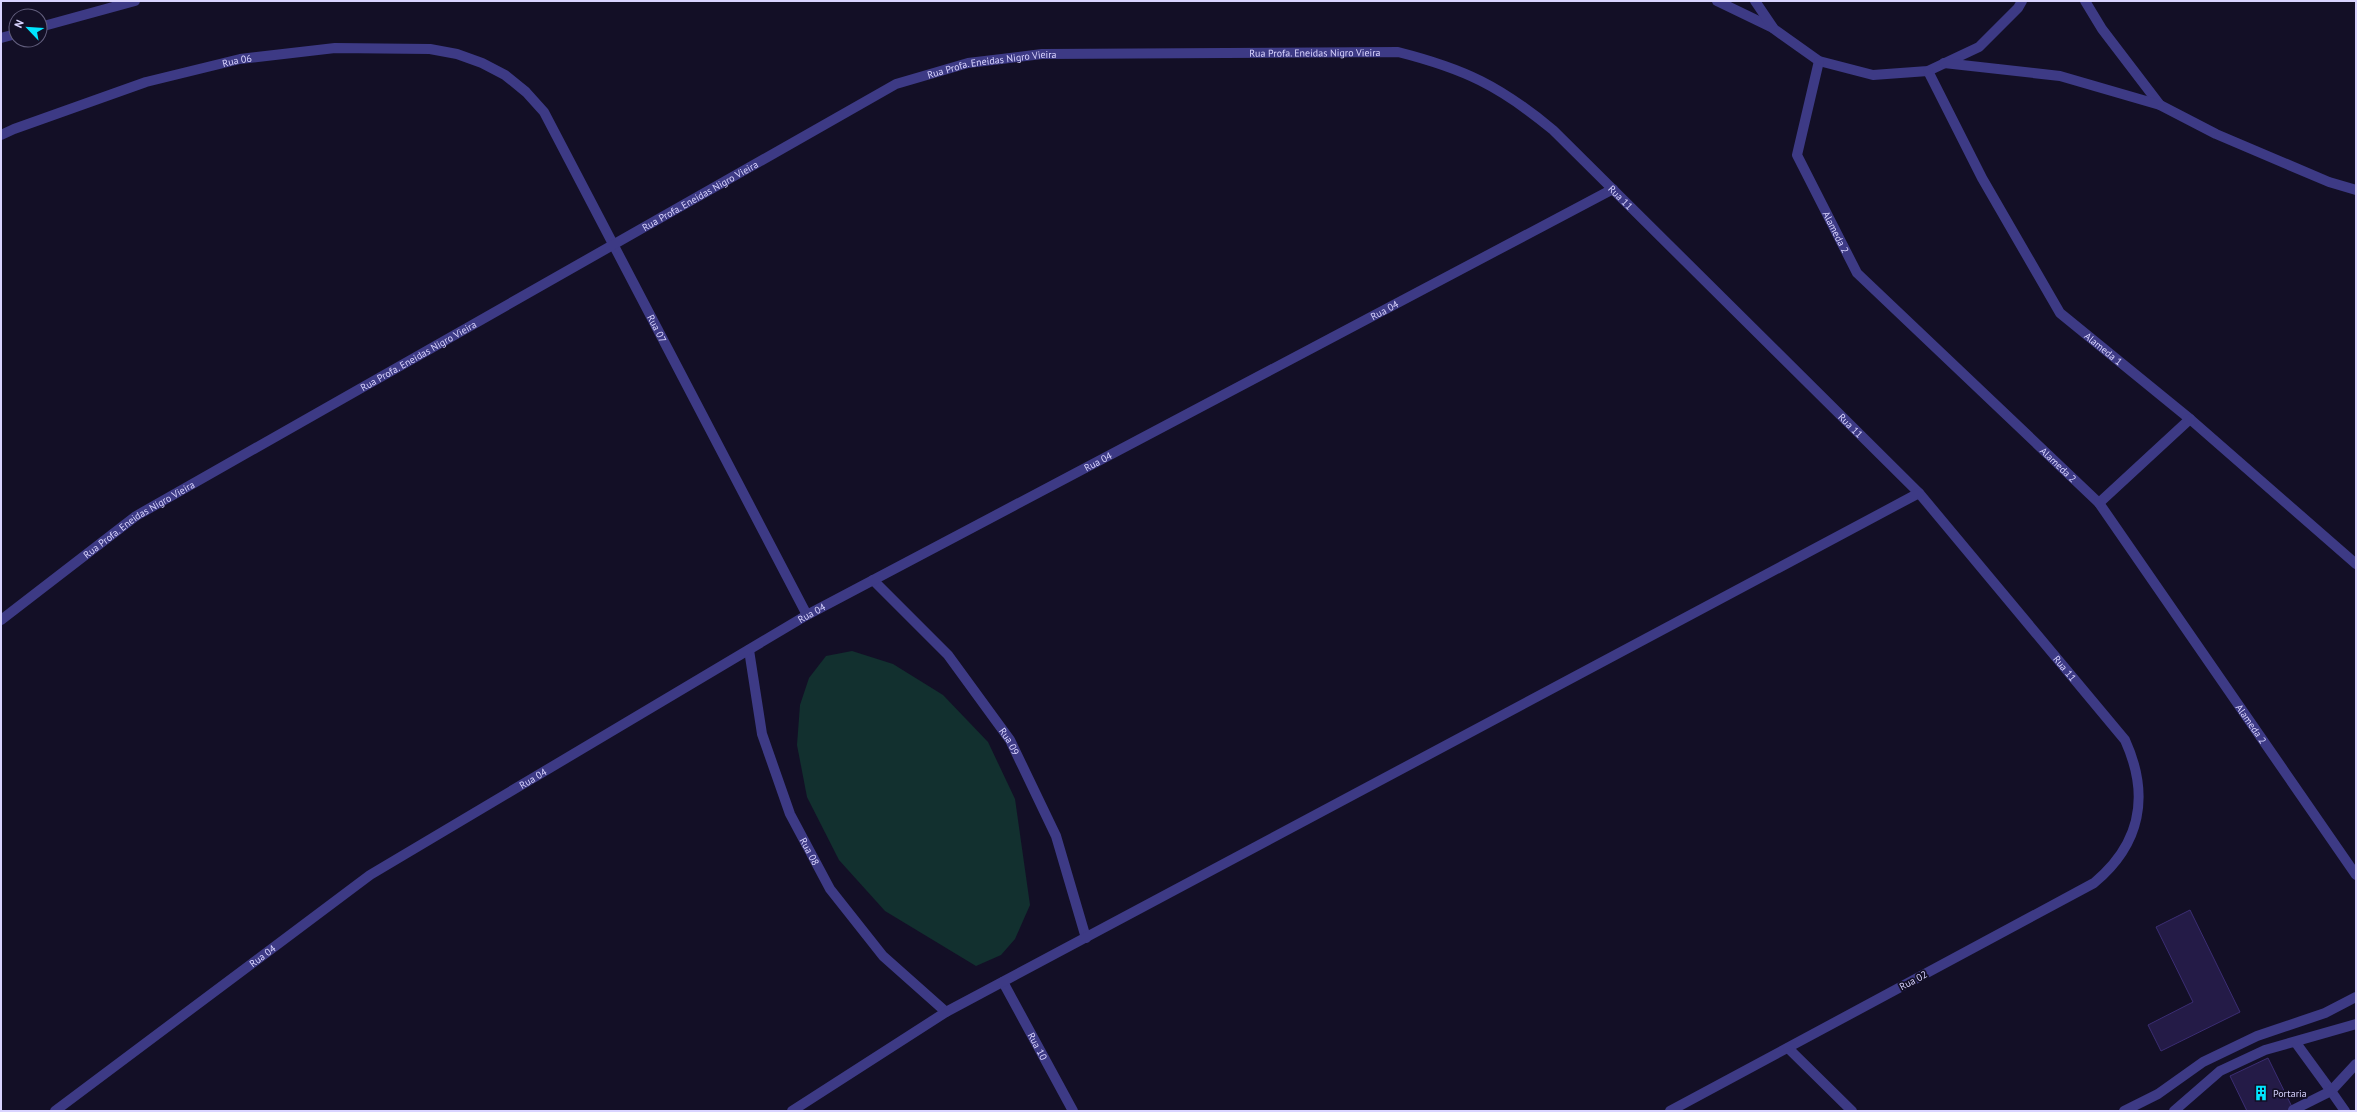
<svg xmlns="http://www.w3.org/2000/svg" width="2357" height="1112" viewBox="0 0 2357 1112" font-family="'PT Sans',sans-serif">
	<rect width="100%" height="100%" fill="#130f26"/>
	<!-- green -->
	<path fill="#12302f" d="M 852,651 L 893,664 L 943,695 L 988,742 L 1015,799 L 1030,905 L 1015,939 L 1001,955 L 976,966 L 885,911 L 839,860 L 807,797 L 797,745 L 800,705 L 809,678 L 826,656 Z"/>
	<!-- building -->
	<path fill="#241b47" stroke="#3b2d73" d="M 2190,910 L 2240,1012 L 2161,1051 L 2148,1025 L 2193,1002 L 2156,927 Z
		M 2268,1058 L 2294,1111 L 2247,1111 L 2230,1076 Z"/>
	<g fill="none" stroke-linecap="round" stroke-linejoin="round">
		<!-- lane -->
		<path stroke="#3d3a85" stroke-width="10" d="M 2296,1043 L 2331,1091
			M 2124,1111 L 2158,1094 L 2203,1062 L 2257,1036 L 2325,1013 L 2356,997
			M 2174,1111 L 2220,1071 L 2265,1050 L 2356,1024"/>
		<!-- street -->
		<g stroke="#3d3a85" stroke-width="10">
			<path d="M 1717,1 L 1773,28"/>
			<path d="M 1755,1 L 1774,29 L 1819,61 L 1873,75 L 1928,71 L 1979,47 L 2018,8 L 2022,1"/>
			<path d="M 2085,1 L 2102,29 L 2160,105"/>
			<path d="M 40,27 L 135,1"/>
			<path d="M 1,38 L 16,34"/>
			<path id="s1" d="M 1819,61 L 1797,155 L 1857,273 L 2099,503 L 2356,875"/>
			<path d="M 1944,63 L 2060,76 L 2160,105 L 2216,134 L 2329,182 L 2356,190"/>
			<path id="s2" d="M 1928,71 L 1982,178 L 2060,313 L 2190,419 L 2356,564"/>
			<path id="s3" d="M 1,135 L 14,129 L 146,82 L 240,59 L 335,48 L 430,49 L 457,54 L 482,63 L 505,75 L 526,92 L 544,112 L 807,615"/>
			<path d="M 2099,503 L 2190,419"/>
			<path id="s4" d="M 873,580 L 948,655 L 1010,740 L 1056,836 L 1086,938"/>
			<path id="s5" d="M 1,620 L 136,516 L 896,84 L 968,63 L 1042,54 L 1398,52 C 1465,69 1500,86 1553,130 L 1919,493 L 2125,740 C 2150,795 2141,844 2094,883 L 1670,1111"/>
			<path id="s6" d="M 749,650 L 762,734 L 790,814 L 830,889 L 883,956 L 946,1012"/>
			<path id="s7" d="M 1003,982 L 1073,1111"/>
			<path d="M 1788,1048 L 1852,1111"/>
			<path d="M 2331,1091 L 2345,1111"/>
			<path d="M 2293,1110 L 2331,1091 L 2356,1064"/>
			<path id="s8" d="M 55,1111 L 370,875 L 807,615 L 1613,189"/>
			<path d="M 792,1111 L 946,1012 L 1919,493"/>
		</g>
	</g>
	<!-- icons -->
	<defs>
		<g id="building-bare" transform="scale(1.2)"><path d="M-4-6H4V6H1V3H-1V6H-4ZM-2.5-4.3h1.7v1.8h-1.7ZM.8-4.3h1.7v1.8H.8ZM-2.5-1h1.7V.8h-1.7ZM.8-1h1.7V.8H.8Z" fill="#00e5ff" stroke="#130f26" stroke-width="2.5" paint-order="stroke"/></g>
	</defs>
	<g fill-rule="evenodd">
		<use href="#building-bare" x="2261" y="1093"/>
	</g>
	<g text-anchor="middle" stroke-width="3.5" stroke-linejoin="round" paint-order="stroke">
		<!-- street labels -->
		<g font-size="10" fill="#d9d4ff" stroke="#130f26">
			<text dy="4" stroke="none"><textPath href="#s5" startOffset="1467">Rua Profa. Eneidas Nigro Vieira</textPath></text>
			<text dy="4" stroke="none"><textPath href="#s3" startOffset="248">Rua 06</textPath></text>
			<text dy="4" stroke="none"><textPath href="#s5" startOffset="1143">Rua Profa. Eneidas Nigro Vieira</textPath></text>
			<text dy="4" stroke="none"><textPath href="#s5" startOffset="819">Rua Profa. Eneidas Nigro Vieira</textPath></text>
			<text dy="4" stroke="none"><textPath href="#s5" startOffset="1821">Rua 11</textPath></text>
			<text dy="4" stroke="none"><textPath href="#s1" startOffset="183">Alameda 2</textPath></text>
			<text dy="4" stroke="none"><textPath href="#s8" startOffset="1555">Rua 04</textPath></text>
			<text dy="4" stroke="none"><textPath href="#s3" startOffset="820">Rua 07</textPath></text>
			<text dy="4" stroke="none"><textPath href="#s2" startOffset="332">Alameda 1</textPath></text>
			<text dy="4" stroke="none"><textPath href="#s5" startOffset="495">Rua Profa. Eneidas Nigro Vieira</textPath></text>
			<text dy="4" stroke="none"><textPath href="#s5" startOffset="2145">Rua 11</textPath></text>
			<text dy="4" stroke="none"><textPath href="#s8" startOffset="1231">Rua 04</textPath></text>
			<text dy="4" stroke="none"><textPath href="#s1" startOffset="507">Alameda 2</textPath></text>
			<text dy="4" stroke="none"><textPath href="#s5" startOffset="171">Rua Profa. Eneidas Nigro Vieira</textPath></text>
			<text dy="4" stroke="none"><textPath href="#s8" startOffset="907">Rua 04</textPath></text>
			<text dy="4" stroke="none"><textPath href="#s5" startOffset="2469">Rua 11</textPath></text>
			<text dy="4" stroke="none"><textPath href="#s1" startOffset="831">Alameda 2</textPath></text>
			<text dy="4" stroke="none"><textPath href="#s4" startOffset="212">Rua 09</textPath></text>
			<text dy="4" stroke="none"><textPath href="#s8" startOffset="583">Rua 04</textPath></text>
			<text dy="4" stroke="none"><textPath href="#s6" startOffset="212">Rua 08</textPath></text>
			<text dy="4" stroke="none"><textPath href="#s8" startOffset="259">Rua 04</textPath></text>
			<text transform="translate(1913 980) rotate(-28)" y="4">Rua 02</text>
			<text dy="4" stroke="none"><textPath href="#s7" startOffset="73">Rua 10</textPath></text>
		</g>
		<!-- poi labels -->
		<g font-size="10" fill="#d9d4ff" stroke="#130f26" text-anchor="start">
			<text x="2273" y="1097">Portaria</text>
		</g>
	</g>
	<!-- border -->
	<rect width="2357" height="1112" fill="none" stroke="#d9d4ff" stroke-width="4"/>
	<!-- north arrow -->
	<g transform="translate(28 28) rotate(295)"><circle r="19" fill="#130f26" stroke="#625e7d"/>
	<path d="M0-3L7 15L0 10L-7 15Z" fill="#00e5ff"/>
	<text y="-6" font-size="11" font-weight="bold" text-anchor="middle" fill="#d9d4ff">N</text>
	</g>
</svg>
